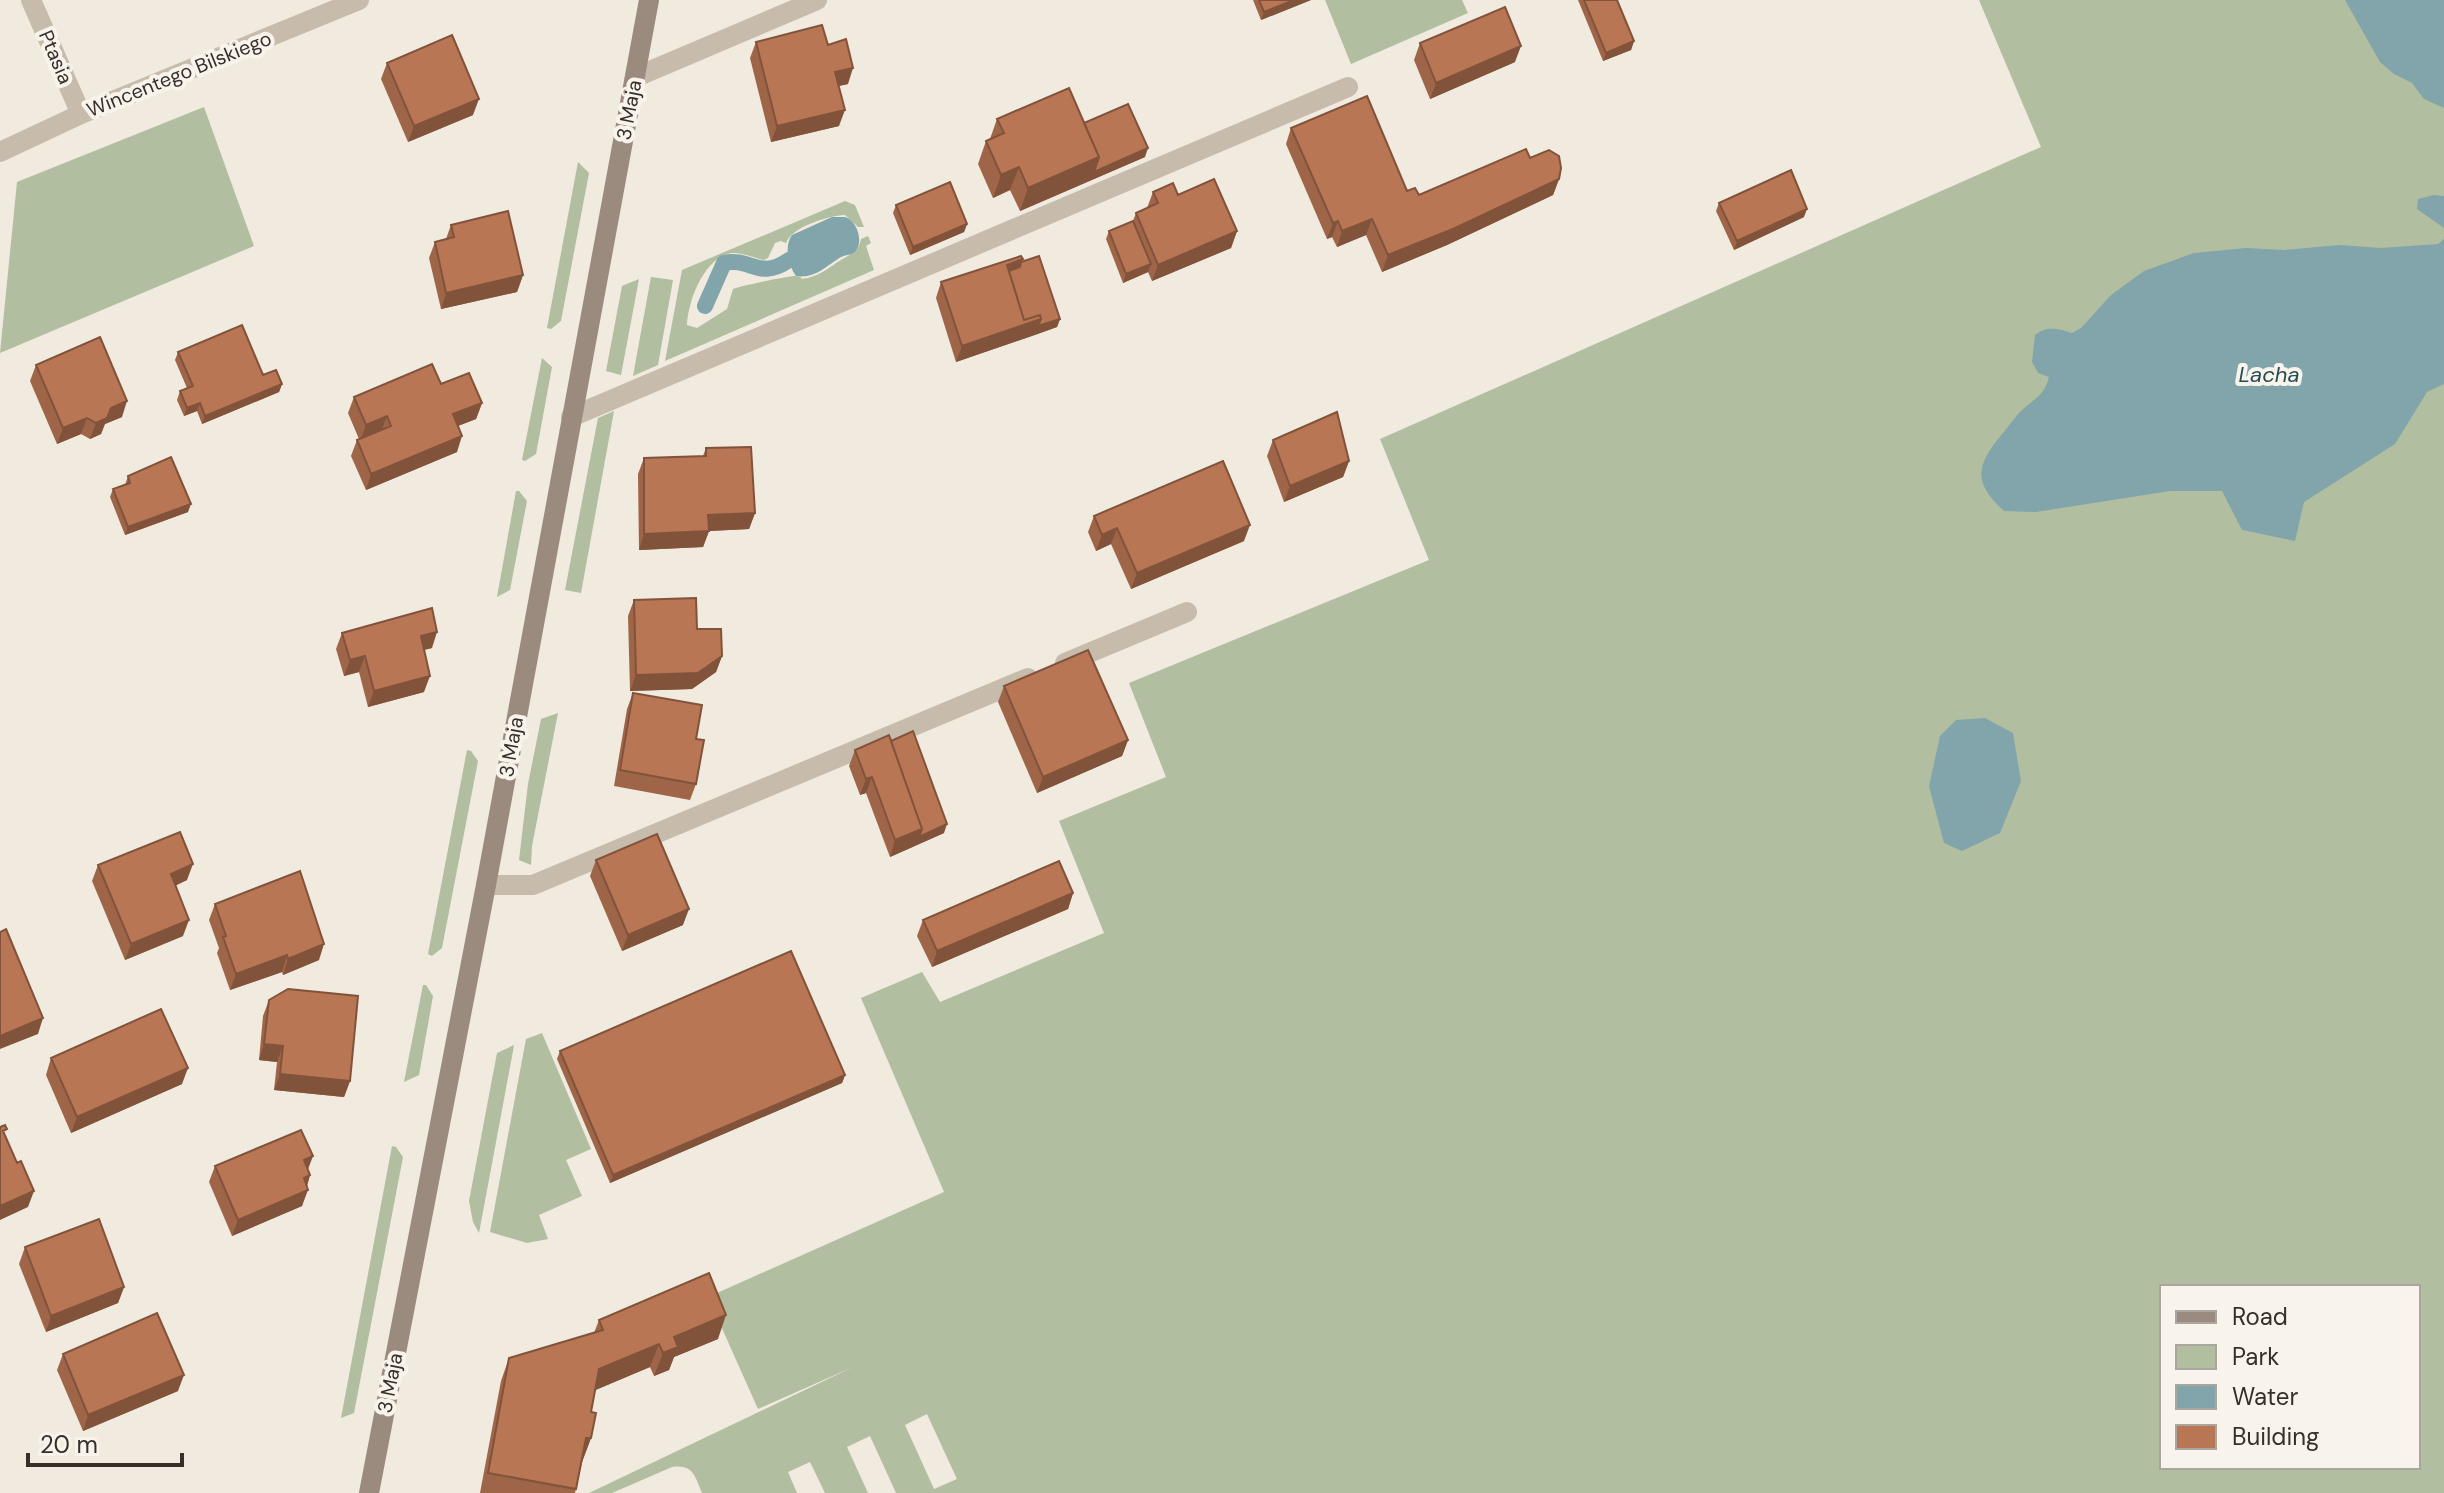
<svg xmlns="http://www.w3.org/2000/svg" width="2444" height="1493" viewBox="0 0 2444 1493" font-family="'DM Sans',sans-serif">
	<rect width="100%" height="100%" fill="#f0eadf"/>
	<!-- green -->
	<path fill="#b1bea0" fill-rule="evenodd" d="M 1325,0 L 1462,0 L 1468,13 L 1351,64 Z
		M 1979,0 L 2444,0 L 2444,1493 L 896,1493 L 870,1436 L 847,1447 L 868,1493 L 825,1493 L 810,1462 L 788,1472 L 797,1493 L 702,1493 C 695,1476 693,1464 672,1467 L 612,1493 L 589,1493 L 853,1367 L 758,1409 L 708,1297 L 944,1192 L 861,998 L 922,972 L 940,1002 L 1104,933 L 1059,821 L 1166,777 L 1129,683 L 1429,560 L 1380,439 L 2041,147 ZM 2162,1287 L 2418,1287 L 2418,1467 L 2162,1467 ZM 927,1414 L 957,1479 L 934,1489 L 905,1425 Z
		M 204,107 L 254,246 L 0,353 L 17,182 Z
		M 578,162 L 589,173 L 561,321 L 551,329 L 547,328 Z
		M 845,201 L 855,205 L 864,227 L 858,227 L 845,215 C 827,216 792,227 786,243 L 781,241 L 775,243 L 768,258 L 764,260 C 753,258 743,252 732,253 C 704,257 688,301 687,325 L 697,328 L 727,309 L 733,289 C 738,286 790,276 795,276 C 807,277 795,280 808,278 C 821,275 831,266 841,260 C 852,253 858,253 861,239 L 868,236 L 871,243 L 866,246 L 874,270 L 665,361 L 682,270 Z
		M 651,277 L 673,280 L 658,365 L 633,376 Z
		M 639,279 L 621,375 L 606,371 L 622,286 Z
		M 542,358 L 552,367 L 536,454 L 525,461 L 522,460 Z
		M 614,411 L 581,593 L 565,590 L 598,418 Z
		M 516,491 L 519,491 L 527,501 L 510,590 L 497,597 Z
		M 558,713 L 532,846 L 531,865 L 519,860 L 528,784 L 541,719 Z
		M 467,750 L 471,751 L 478,761 L 442,948 L 432,956 L 428,954 Z
		M 423,985 L 426,985 L 433,996 L 419,1075 L 404,1082 Z
		M 542,1033 L 591,1149 L 566,1160 L 582,1196 L 539,1215 L 548,1239 L 527,1243 L 490,1232 L 526,1039 Z
		M 514,1045 L 513,1051 L 479,1233 L 473,1222 L 469,1201 L 497,1053 Z
		M 392,1146 L 396,1147 L 403,1157 L 354,1413 L 341,1418 Z"/>
	<!-- water -->
	<path fill="#81a5aa" d="M 2345,0 L 2444,0 L 2444,108 L 2424,99 L 2412,83 L 2394,74 L 2380,62 Z
		M 2434,195 L 2444,196 L 2444,228 L 2417,209 L 2418,199 Z
		M 832,217 C 834,217 843,217 845,217 C 856,220 863,239 857,249 C 853,256 847,254 841,257 C 826,266 815,279 796,276 C 788,265 784,246 792,235 Z
		M 2444,239 L 2444,384 L 2427,392 L 2395,444 L 2304,502 L 2295,541 L 2242,530 L 2222,491 L 2170,491 L 2036,512 L 2004,511 C 1972,482 1976,465 2003,433 C 2008,427 2013,420 2018,414 C 2033,398 2043,399 2049,377 L 2038,373 L 2032,362 L 2035,335 C 2047,325 2059,329 2072,333 L 2081,328 L 2111,295 L 2144,271 L 2194,253 L 2246,248 L 2284,250 L 2340,245 L 2381,248 L 2438,244 Z
		M 1985,718 L 2013,733 L 2021,781 L 2000,833 L 1962,851 L 1944,843 L 1929,786 L 1940,736 L 1956,720 Z"/>
	<g fill="none" stroke-linecap="round" stroke-linejoin="round">
		<!-- stream -->
		<path stroke="#81a5aa" stroke-width="16" d="M 705,306 L 724,263 C 751,257 759,281 789,260"/>
		<!-- lane -->
		<path stroke="#c7bbac" stroke-width="20" d="M 636,77 L 817,0
			M 571,417 L 1348,87
			M 1065,663 L 1187,612
			M 486,885 L 533,885 L 1028,678"/>
		<!-- street -->
		<path stroke="#c7bbac" stroke-width="20" d="M 31,0 L 81,114
			M 0,152 L 81,114 L 359,0"/>
		<!-- secondary -->
		<path stroke="#9b8b7e" stroke-width="20" d="M 369,1493 L 486,885 L 649,0"/>
	</g>
	<!-- wall -->
	<path fill="#9f6548" d="M 1253,0 L 1311,0 L 1261,20 Z
		M 1578,0 L 1617,0 L 1634,41 L 1631,50 L 1603,61 Z
		M 756,42 L 828,45 L 848,84 L 839,86 L 839,126 L 771,142 L 750,58 Z
		M 1420,43 L 1515,62 L 1430,99 L 1414,60 Z
		M 387,63 L 473,115 L 408,142 L 381,79 Z
		M 997,119 L 1084,123 L 1145,157 L 1020,211 L 1010,190 L 993,198 L 978,164 L 986,141 L 990,139 Z
		M 1291,128 L 1407,191 L 1419,195 L 1530,158 L 1559,179 L 1553,195 L 1447,245 L 1382,272 L 1366,235 L 1337,247 L 1332,237 L 1327,239 L 1286,144 Z
		M 1153,192 L 1178,195 L 1237,231 L 1231,248 L 1152,281 L 1148,272 L 1123,283 L 1106,239 L 1109,231 L 1133,221 L 1136,213 L 1147,208 Z
		M 1719,203 L 1804,217 L 1734,250 L 1716,211 Z
		M 896,205 L 967,224 L 964,232 L 910,255 L 893,213 Z
		M 451,225 L 523,275 L 517,292 L 441,309 L 429,258 L 435,242 L 446,239 Z
		M 1021,262 L 1060,319 L 1057,327 L 956,362 L 936,298 L 941,282 Z
		M 178,352 L 263,375 L 282,384 L 279,392 L 202,424 L 197,411 L 184,416 L 177,400 L 180,391 L 187,388 L 175,360 Z
		M 36,365 L 122,417 L 105,424 L 101,434 L 90,439 L 81,434 L 57,444 L 30,381 Z
		M 441,384 L 482,403 L 476,419 L 458,426 L 457,452 L 366,490 L 351,456 L 357,440 L 359,439 L 348,413 L 354,397 Z
		M 1273,440 L 1349,461 L 1343,477 L 1284,502 L 1267,456 Z
		M 706,448 L 755,513 L 749,529 L 709,531 L 703,547 L 639,550 L 638,474 L 644,458 L 703,456 Z
		M 128,476 L 188,512 L 125,535 L 110,497 L 113,489 L 125,485 Z
		M 1094,516 L 1244,541 L 1131,589 L 1111,544 L 1096,551 L 1088,532 Z
		M 634,600 L 697,629 L 722,656 L 716,672 L 692,689 L 630,691 L 628,616 Z
		M 342,633 L 432,648 L 424,650 L 424,692 L 368,707 L 359,672 L 344,676 L 336,649 Z
		M 1004,686 L 1128,740 L 1122,756 L 1037,793 L 998,702 Z
		M 633,693 L 696,739 L 696,784 L 690,800 L 614,786 L 627,709 Z
		M 891,741 L 944,833 L 890,857 L 866,793 L 860,795 L 849,766 L 855,750 Z
		M 596,860 L 683,925 L 622,951 L 590,876 Z
		M 98,865 L 187,880 L 175,886 L 183,936 L 125,960 L 92,881 Z
		M 1073,893 L 1068,909 L 932,967 L 917,936 L 923,920 Z
		M 215,904 L 319,960 L 283,975 L 282,972 L 230,990 L 217,953 L 219,948 L 209,920 Z
		M 269,1000 L 350,1081 L 344,1097 L 274,1090 L 277,1062 L 259,1060 L 263,1016 Z
		M 560,1051 L 845,1075 L 842,1083 L 610,1183 L 557,1059 Z
		M 51,1058 L 182,1084 L 71,1133 L 46,1075 Z
		M 215,1166 L 308,1169 L 310,1175 L 302,1206 L 232,1236 L 209,1182 Z
		M 25,1247 L 124,1287 L 118,1303 L 46,1332 L 19,1264 Z
		M 599,1320 L 718,1339 L 674,1357 L 669,1370 L 654,1376 L 650,1367 L 595,1390 L 591,1412 L 591,1438 L 582,1462 L 575,1493 L 480,1493 L 501,1381 L 509,1358 L 594,1333 Z
		M 63,1354 L 178,1391 L 83,1431 L 57,1370 Z"/>
	<!-- shaded-wall -->
	<path fill="#82533b" d="M 1294,0 L 1311,0 L 1261,20 L 1264,12 Z
		M 1634,41 L 1631,50 L 1603,61 L 1606,53 Z
		M 1521,46 L 1515,62 L 1430,99 L 1436,83 Z
		M 853,68 L 848,84 L 829,88 L 835,72 Z
		M 479,99 L 473,115 L 408,142 L 414,126 Z
		M 845,110 L 839,126 L 771,142 L 777,126 Z
		M 1148,148 L 1145,157 L 1020,211 L 1028,188 L 1099,157 Z
		M 1019,167 L 1010,190 L 993,198 L 1001,175 Z
		M 1559,179 L 1553,195 L 1447,245 L 1382,272 L 1388,255 Z
		M 1807,209 L 1804,217 L 1734,250 L 1737,241 Z
		M 1372,219 L 1366,235 L 1337,247 L 1342,231 Z
		M 1338,221 L 1332,237 L 1327,239 L 1333,223 Z
		M 967,224 L 964,232 L 910,255 L 913,247 Z
		M 1237,231 L 1231,248 L 1152,281 L 1158,265 Z
		M 1023,259 L 1017,275 L 1006,279 L 1007,265 Z
		M 1151,264 L 1148,272 L 1123,283 L 1126,274 Z
		M 523,275 L 517,292 L 441,309 L 446,293 Z
		M 1041,319 L 1035,335 L 956,362 L 962,346 Z
		M 1060,319 L 1057,327 L 1035,335 L 1038,326 Z
		M 282,384 L 279,392 L 202,424 L 205,416 Z
		M 127,401 L 122,417 L 105,424 L 111,408 Z
		M 200,403 L 197,411 L 184,416 L 187,408 Z
		M 482,403 L 476,419 L 447,430 L 453,414 Z
		M 387,416 L 381,432 L 360,441 L 366,425 Z
		M 87,418 L 81,434 L 57,444 L 63,428 Z
		M 107,418 L 101,434 L 90,439 L 96,423 Z
		M 462,436 L 457,452 L 366,490 L 371,474 Z
		M 1349,461 L 1343,477 L 1284,502 L 1290,486 Z
		M 191,504 L 188,512 L 125,535 L 128,527 Z
		M 755,513 L 749,529 L 709,531 L 703,547 L 639,550 L 644,534 L 708,515 Z
		M 1250,525 L 1244,541 L 1131,589 L 1137,573 Z
		M 1117,528 L 1111,544 L 1096,551 L 1102,535 Z
		M 437,632 L 432,648 L 415,652 L 421,636 Z
		M 365,656 L 359,672 L 344,676 L 350,660 Z
		M 722,656 L 716,672 L 692,689 L 630,691 L 636,675 Z
		M 430,676 L 424,692 L 368,707 L 374,691 Z
		M 1128,740 L 1122,756 L 1037,793 L 1043,777 Z
		M 872,777 L 866,793 L 860,795 L 866,779 Z
		M 947,824 L 944,833 L 890,857 L 895,840 L 922,829 Z
		M 193,864 L 187,880 L 165,890 L 171,874 Z
		M 1073,893 L 1068,909 L 932,967 L 937,951 Z
		M 689,909 L 683,925 L 622,951 L 628,935 Z
		M 189,920 L 183,936 L 125,960 L 131,944 Z
		M 324,944 L 319,960 L 283,975 L 288,959 Z
		M 287,955 L 282,972 L 230,990 L 236,974 Z
		M 43,1018 L 38,1034 L 0,1049 L 0,1036 Z
		M 264,1044 L 283,1046 L 277,1062 L 259,1060 Z
		M 188,1068 L 182,1084 L 71,1133 L 77,1117 Z
		M 280,1074 L 350,1081 L 344,1097 L 274,1090 Z
		M 845,1075 L 842,1083 L 610,1183 L 613,1175 Z
		M 313,1156 L 307,1172 L 304,1160 Z
		M 310,1175 L 305,1191 L 304,1178 Z
		M 308,1190 L 302,1206 L 232,1236 L 238,1220 Z
		M 34,1191 L 28,1207 L 0,1220 L 0,1206 Z
		M 124,1287 L 118,1303 L 46,1332 L 51,1316 Z
		M 726,1315 L 718,1339 L 674,1357 L 669,1370 L 654,1376 L 663,1353 L 674,1337 Z
		M 659,1344 L 650,1367 L 591,1392 L 599,1369 Z
		M 184,1375 L 178,1391 L 83,1431 L 88,1415 Z
		M 586,1438 L 591,1438 L 582,1462 Z"/>
	<!-- building -->
	<path fill="#b97654" stroke="#82533b" stroke-width="2" d="M 1259,0 L 1294,0 L 1264,12 Z
		M 1584,0 L 1617,0 L 1634,41 L 1606,53 Z
		M 1505,7 L 1521,46 L 1436,83 L 1420,43 Z
		M 822,25 L 828,45 L 846,39 L 853,68 L 835,72 L 845,110 L 777,126 L 756,42 Z
		M 452,35 L 479,99 L 414,126 L 387,63 Z
		M 1069,88 L 1099,157 L 1028,188 L 1019,167 L 1001,175 L 986,141 L 1004,133 L 997,119 Z
		M 1367,96 L 1407,191 L 1415,188 L 1419,195 L 1526,149 L 1530,158 L 1549,150 L 1559,156 L 1561,168 L 1559,179 L 1453,229 L 1388,255 L 1372,219 L 1342,231 L 1338,221 L 1333,223 L 1291,128 Z
		M 1128,104 L 1148,148 L 1094,172 L 1099,157 L 1084,123 Z
		M 1791,170 L 1807,209 L 1737,241 L 1719,203 Z
		M 1214,179 L 1237,231 L 1158,265 L 1136,213 L 1158,203 L 1153,192 L 1173,183 L 1178,195 Z
		M 950,182 L 967,224 L 913,247 L 896,205 Z
		M 508,211 L 523,275 L 446,293 L 435,242 L 454,237 L 451,225 Z
		M 1133,221 L 1151,264 L 1126,274 L 1109,231 Z
		M 1021,256 L 1023,259 L 1007,265 L 1024,320 L 1040,315 L 1041,319 L 962,346 L 941,282 Z
		M 1039,256 L 1060,319 L 1038,326 L 1041,319 L 1040,315 L 1024,320 L 1009,271 L 1020,267 L 1021,262 Z
		M 242,325 L 263,375 L 276,370 L 282,384 L 205,416 L 200,403 L 187,408 L 180,391 L 193,386 L 178,352 Z
		M 100,337 L 127,401 L 111,408 L 107,418 L 96,423 L 87,418 L 63,428 L 36,365 Z
		M 432,364 L 441,384 L 469,373 L 482,403 L 453,414 L 462,436 L 371,474 L 357,440 L 391,426 L 387,416 L 366,425 L 354,397 Z
		M 1337,412 L 1349,461 L 1290,486 L 1273,440 Z
		M 751,447 L 755,513 L 708,515 L 709,531 L 644,534 L 644,458 L 706,456 L 706,448 Z
		M 171,457 L 191,504 L 128,527 L 113,489 L 130,483 L 128,476 Z
		M 1223,461 L 1250,525 L 1137,573 L 1117,528 L 1102,535 L 1094,516 Z
		M 696,598 L 697,629 L 721,629 L 722,656 L 698,673 L 636,675 L 634,600 Z
		M 432,608 L 437,632 L 421,636 L 430,676 L 374,691 L 365,656 L 350,660 L 342,633 Z
		M 1088,650 L 1128,740 L 1043,777 L 1004,686 Z
		M 633,693 L 702,705 L 696,739 L 704,740 L 696,784 L 620,770 Z
		M 913,731 L 947,824 L 919,837 L 922,829 L 891,741 Z
		M 889,735 L 922,829 L 895,840 L 872,777 L 866,779 L 855,750 Z
		M 180,832 L 193,864 L 171,874 L 189,920 L 131,944 L 98,865 Z
		M 657,834 L 689,909 L 628,935 L 596,860 Z
		M 1059,861 L 1073,893 L 937,951 L 923,920 Z
		M 300,871 L 324,944 L 288,959 L 287,955 L 236,974 L 223,937 L 226,936 L 215,904 Z
		M 6,929 L 43,1018 L 0,1036 L 0,932 Z
		M 791,951 L 845,1075 L 613,1175 L 560,1051 Z
		M 288,989 L 358,996 L 350,1081 L 280,1074 L 283,1046 L 264,1044 L 269,1000 Z
		M 161,1009 L 188,1068 L 77,1117 L 51,1058 Z
		M 5,1125 L 7,1129 L 3,1131 L 17,1163 L 21,1161 L 34,1191 L 0,1206 L 0,1127 Z
		M 301,1130 L 313,1156 L 304,1160 L 310,1175 L 304,1178 L 308,1190 L 238,1220 L 215,1166 Z
		M 99,1219 L 124,1287 L 51,1316 L 25,1247 Z
		M 709,1273 L 726,1315 L 674,1337 L 678,1347 L 663,1353 L 659,1344 L 599,1369 L 591,1412 L 596,1413 L 591,1438 L 586,1438 L 576,1489 L 488,1473 L 509,1358 L 603,1330 L 599,1320 Z
		M 157,1313 L 184,1375 L 88,1415 L 63,1354 Z"/>
	<g text-anchor="middle" stroke-width="8" stroke-linejoin="round" paint-order="stroke">
		<!-- street labels -->
		<g font-size="20" fill="#362f2a" stroke="#f8f3eb">
			<text transform="translate(56 57) rotate(67)" y="7">Ptasia</text>
			<text transform="translate(179 74) rotate(-22)" y="7">Wincentego Bilskiego</text>
			<text transform="translate(629 110) rotate(-79)" y="7">3 Maja</text>
			<text transform="translate(511 747) rotate(-80)" y="7">3 Maja</text>
			<text transform="translate(390 1383) rotate(-79)" y="7">3 Maja</text>
		</g>
		<!-- water labels -->
		<g font-size="22" font-style="italic" fill="#244c53" stroke="#f8f3eb">
			<text x="2269" y="382">Lacha</text>
		</g>
	</g>
	<!-- legend -->
	<rect x="2160" y="1285" width="260" height="184" fill="#f8f3eb" stroke="#aaa59e" stroke-width="2"/>
	<rect x="2176" y="1311" width="40" height="12" fill="#9b8b7e" stroke="#aaa59e" stroke-width="2"/>
	<text x="2232" y="1325" font-size="24" fill="#362f2a">Road</text>
	<rect x="2176" y="1345" width="40" height="24" fill="#b1bea0" stroke="#aaa59e" stroke-width="2"/>
	<text x="2232" y="1365" font-size="24" fill="#362f2a">Park</text>
	<rect x="2176" y="1385" width="40" height="24" fill="#81a5aa" stroke="#aaa59e" stroke-width="2"/>
	<text x="2232" y="1405" font-size="24" fill="#362f2a">Water</text>
	<rect x="2176" y="1425" width="40" height="24" fill="#b97654" stroke="#aaa59e" stroke-width="2"/>
	<text x="2232" y="1445" font-size="24" fill="#362f2a">Building</text>
	<!-- scale -->
	<path d="M28 1453v12h154v-12" fill="none" stroke="#362f2a" stroke-width="4"/>
	<text x="40" y="1453" font-size="24" fill="#362f2a" stroke="#f8f3eb" stroke-width="6" paint-order="stroke">20 m</text>
</svg>
